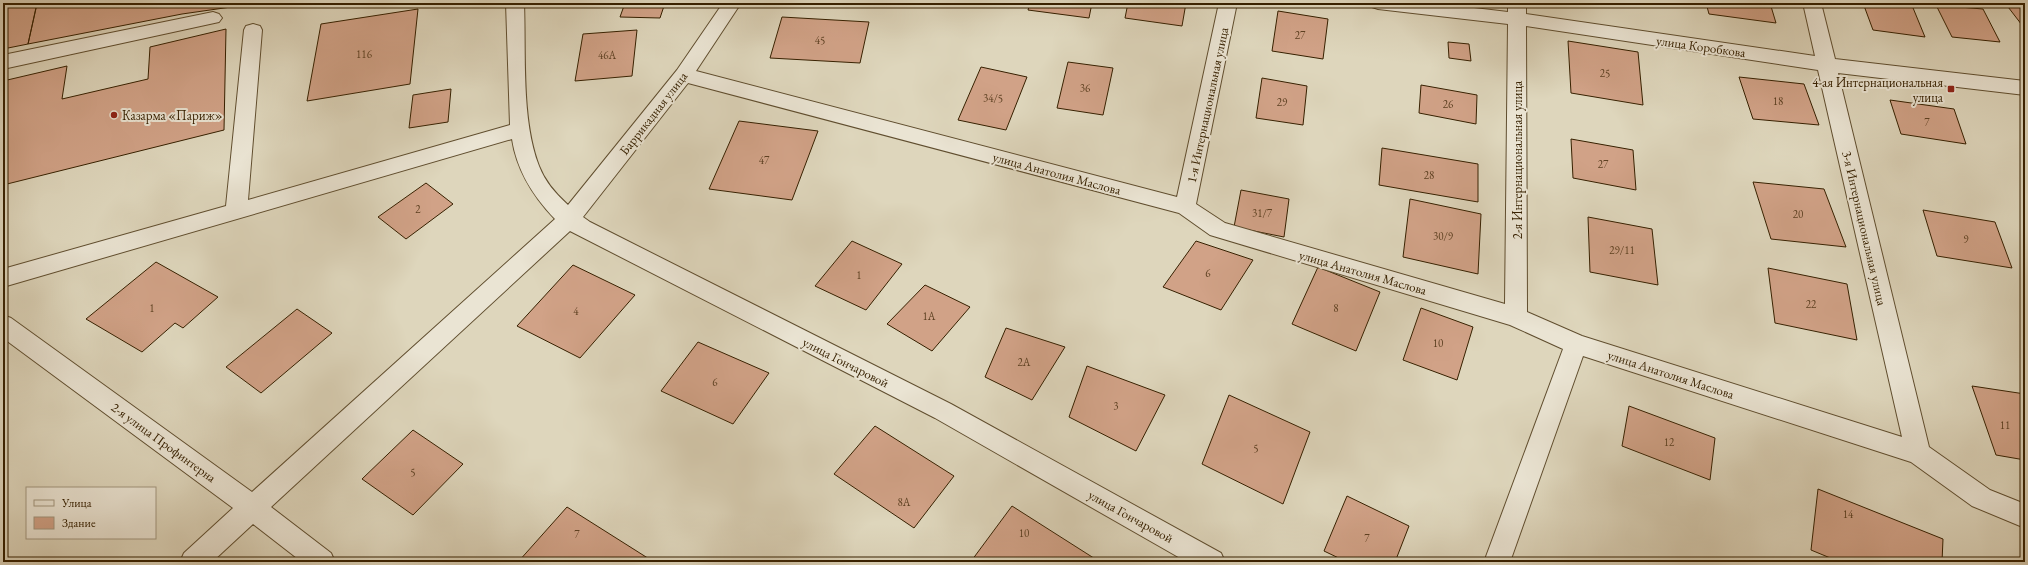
<svg xmlns="http://www.w3.org/2000/svg" width="2028" height="565" viewBox="0 0 2028 565" font-family="'EB Garamond',serif">
	<rect width="100%" height="100%" fill="#ded6bc"/>
	<filter id="stains"><feTurbulence type="fractalNoise" baseFrequency=".005" numOctaves="4"/><feColorMatrix values="0 0 0 0 .2 0 0 0 0 .09 0 0 0 0 .02 0 0 0 .5 -.17"/></filter>
	<radialGradient id="worn" r=".72"><stop offset=".6" stop-color="#630" stop-opacity="0"/><stop offset="1" stop-color="#630" stop-opacity=".3"/></radialGradient>
	<!-- building -->
	<path fill="#d1a287" stroke="#362000" d="M 3,3 L 37,3 L 28,44 L 3,49 Z
		M 41,3 L 259,3 L 182,14 L 28,44 L 37,4 Z
		M 625,3 L 665,3 L 660,18 L 620,17 Z
		M 1030,3 L 1092,3 L 1089,18 L 1028,10 Z
		M 1128,3 L 1186,3 L 1182,26 L 1125,18 Z
		M 1706,3 L 1770,3 L 1776,23 L 1709,14 Z
		M 1863,3 L 1911,3 L 1925,37 L 1873,30 Z
		M 2005,3 L 2025,3 L 2025,29 Z
		M 1936,5 L 1983,9 L 2000,42 L 1952,37 Z
		M 418,9 L 410,84 L 307,101 L 321,24 Z
		M 1278,11 L 1328,19 L 1323,59 L 1272,51 Z
		M 782,17 L 869,22 L 860,63 L 770,58 Z
		M 226,29 L 224,130 L 3,185 L 3,81 L 67,66 L 62,99 L 148,79 L 150,47 Z
		M 637,30 L 632,76 L 575,81 L 583,34 Z
		M 1568,41 L 1638,52 L 1643,105 L 1571,93 Z
		M 1448,42 L 1469,44 L 1471,61 L 1449,58 Z
		M 1068,62 L 1113,68 L 1103,115 L 1057,108 Z
		M 981,67 L 1027,77 L 1006,130 L 958,120 Z
		M 1739,77 L 1804,84 L 1819,125 L 1753,119 Z
		M 1262,78 L 1307,86 L 1303,125 L 1256,118 Z
		M 1421,85 L 1477,95 L 1476,124 L 1419,113 Z
		M 451,89 L 448,122 L 409,128 L 413,95 Z
		M 1890,100 L 1954,109 L 1966,144 L 1901,134 Z
		M 739,121 L 818,131 L 792,200 L 709,189 Z
		M 1571,139 L 1633,150 L 1636,190 L 1573,178 Z
		M 1382,148 L 1478,164 L 1478,202 L 1379,185 Z
		M 1753,182 L 1824,189 L 1846,247 L 1771,239 Z
		M 426,183 L 453,204 L 406,239 L 378,217 Z
		M 1241,190 L 1289,199 L 1284,237 L 1234,227 Z
		M 1410,199 L 1481,214 L 1478,274 L 1403,257 Z
		M 1923,210 L 1995,222 L 2012,268 L 1937,256 Z
		M 1588,217 L 1652,229 L 1658,285 L 1590,272 Z
		M 852,241 L 902,264 L 866,310 L 815,286 Z
		M 1196,241 L 1253,260 L 1221,310 L 1163,287 Z
		M 156,262 L 218,297 L 183,328 L 175,323 L 142,352 L 86,319 Z
		M 573,265 L 635,295 L 580,358 L 517,326 Z
		M 1318,267 L 1380,292 L 1356,351 L 1292,324 Z
		M 1768,268 L 1847,284 L 1857,340 L 1775,323 Z
		M 925,285 L 970,307 L 932,351 L 887,324 Z
		M 1421,308 L 1473,327 L 1457,380 L 1403,360 Z
		M 297,309 L 332,333 L 261,393 L 226,367 Z
		M 1006,328 L 1065,347 L 1032,400 L 985,377 Z
		M 698,342 L 769,373 L 733,424 L 661,391 Z
		M 1087,366 L 1165,395 L 1136,451 L 1069,417 Z
		M 1972,386 L 2025,394 L 2025,460 L 1996,455 Z
		M 1229,395 L 1310,432 L 1283,504 L 1202,464 Z
		M 1629,406 L 1715,438 L 1710,480 L 1622,446 Z
		M 875,426 L 954,476 L 914,528 L 834,474 Z
		M 413,430 L 463,464 L 413,515 L 362,479 Z
		M 1818,489 L 1943,539 L 1942,562 L 1840,562 L 1811,550 Z
		M 1347,496 L 1409,526 L 1395,562 L 1347,562 L 1324,551 Z
		M 1012,506 L 1100,562 L 974,562 L 972,560 Z
		M 567,507 L 654,562 L 518,562 Z"/>
	<g fill="none" stroke-linecap="round" stroke-linejoin="round">
		<!-- minor casing -->
		<g stroke="#604e2f" stroke-width="2">
			<path id="minor" d="M 506,3 L 524,3 C 526,53 521,120 539,166 C 545,182 556,194 568,205 L 677,70 L 723,3 L 741,3 L 696,71 L 1177,197 L 1219,3 L 1237,3 L 1196,204 L 1225,223 L 1505,304 L 1508,24 L 1378,9 L 1372,7 L 1369,3 L 1432,3 L 1508,12 L 1508,3 L 1526,3 L 1526,14 L 1815,56 L 1803,3 L 1821,3 L 1835,59 L 2025,81 L 2025,95 L 1838,73 L 1929,447 L 1990,490 L 2025,504 L 2025,528 L 1972,506 L 1911,462 L 1583,356 L 1510,562 L 1484,562 L 1563,349 L 1510,325 L 1210,235 L 1179,213 L 688,83 L 583,217 L 590,222 L 951,404 L 1221,553 L 1225,562 L 1187,562 L 935,418 L 570,231 L 271,507 L 331,553 L 335,562 L 302,562 L 253,524 L 212,562 L 180,562 L 184,553 L 233,508 L 3,338 L 3,315 L 11,318 L 252,492 L 555,219 C 533,196 517,171 512,139 L 3,287 L 3,269 L 226,206 L 244,30 L 246,26 L 253,24 L 260,26 L 262,30 L 248,200 L 510,125 ZM 1526,26 L 1818,70 L 1902,437 L 1582,336 L 1527,312 Z
				M 213,12 L 219,14 L 222,18 L 219,22 L 3,69 L 3,55 Z"/>
		</g>
		<!-- minor -->
		<use href="#minor" fill="#eae4d3" fill-rule="evenodd"/>
	</g>
	<!-- markers -->
	<g fill="#8f2418" stroke="#eae4d3" stroke-width="1.5">
		<rect x="1947" y="85" width="8" height="8" rx="2"/>
		<circle cx="114" cy="115" r="4"/>
	</g>
	<g text-anchor="middle" stroke-width="4" stroke-linejoin="round" paint-order="stroke">
		<!-- number labels -->
		<g font-size="11" fill="#5d4022">
			<text x="1300" y="39">27</text>
			<text x="820" y="44">45</text>
			<text x="364" y="58">116</text>
			<text x="607" y="59">46А</text>
			<text x="1605" y="77">25</text>
			<text x="1085" y="92">36</text>
			<text x="993" y="102">34/5</text>
			<text x="1778" y="105">18</text>
			<text x="1282" y="106">29</text>
			<text x="1448" y="108">26</text>
			<text x="1927" y="126">7</text>
			<text x="764" y="164">47</text>
			<text x="1603" y="168">27</text>
			<text x="1429" y="179">28</text>
			<text x="418" y="213">2</text>
			<text x="1262" y="217">31/7</text>
			<text x="1798" y="218">20</text>
			<text x="1443" y="240">30/9</text>
			<text x="1966" y="243">9</text>
			<text x="1622" y="254">29/11</text>
			<text x="1208" y="277">6</text>
			<text x="859" y="279">1</text>
			<text x="1811" y="308">22</text>
			<text x="152" y="312">1</text>
			<text x="1336" y="312">8</text>
			<text x="576" y="315">4</text>
			<text x="929" y="320">1А</text>
			<text x="1438" y="347">10</text>
			<text x="1024" y="366">2А</text>
			<text x="715" y="386">6</text>
			<text x="1116" y="410">3</text>
			<text x="2005" y="429">11</text>
			<text x="1669" y="446">12</text>
			<text x="1256" y="452">5</text>
			<text x="413" y="476">5</text>
			<text x="904" y="506">8А</text>
			<text x="1848" y="518">14</text>
			<text x="1024" y="537">10</text>
			<text x="577" y="538">7</text>
			<text x="1367" y="542">7</text>
		</g>
		<!-- street labels -->
		<g font-size="13" fill="#362000" stroke="#eae4d3">
			<text transform="translate(1701 46) rotate(8)" y="5">улица Коробкова</text>
			<text transform="translate(1207 105) rotate(-78)" y="5">1-я Интернациональная улица</text>
			<text transform="translate(653 113) rotate(-52)" y="5">Баррикадная улица</text>
			<text transform="translate(1517 160) rotate(-90)" y="5">2-я Интернациональная улица</text>
			<text transform="translate(1057 173) rotate(15)" y="5">улица Анатолия Маслова</text>
			<text transform="translate(1865 228) rotate(77)" y="5">3-я Интернациональная улица</text>
			<text transform="translate(1363 272) rotate(16)" y="5">улица Анатолия Маслова</text>
			<text transform="translate(846 362) rotate(27)" y="5">улица Гончаровой</text>
			<text transform="translate(1671 374) rotate(18)" y="5">улица Анатолия Маслова</text>
			<text transform="translate(164 442) rotate(36)" y="5">2-я улица Профинтерна</text>
			<text transform="translate(1131 516) rotate(29)" y="5">улица Гончаровой</text>
		</g>
		<!-- poi labels -->
		<g font-size="13" fill="#362000" stroke="#eae4d3" text-anchor="end">
			<text x="1943" y="87">4-ая Интернациональная<tspan x="1943" dy="15">улица</tspan></text>
			<text x="122" y="120" text-anchor="start">Казарма «Париж»</text>
		</g>
	</g>
	<!-- margin -->
	<rect width="2028" height="565" fill="none" stroke="#ded6bc" stroke-width="16"/>
	<rect x="4" y="4" width="2020" height="557" fill="none" stroke="#362000" stroke-width="2"/>
	<rect x="8" y="8" width="2012" height="549" fill="none" stroke="#362000"/>
	<!-- legend -->
	<rect x="26" y="487" width="130" height="52" fill="#eae4d3" stroke="#a2967f"/>
	<rect x="34" y="500" width="20" height="6" fill="#eae4d3" stroke="#a2967f"/>
	<text x="62" y="507" font-size="12" fill="#362000">Улица</text>
	<rect x="34" y="517" width="20" height="12" fill="#d1a287" stroke="#a2967f"/>
	<text x="62" y="527" font-size="12" fill="#362000">Здание</text>
	<rect width="100%" height="100%" filter="url(#stains)"/>
	<rect width="100%" height="100%" fill="url(#worn)"/>
</svg>
